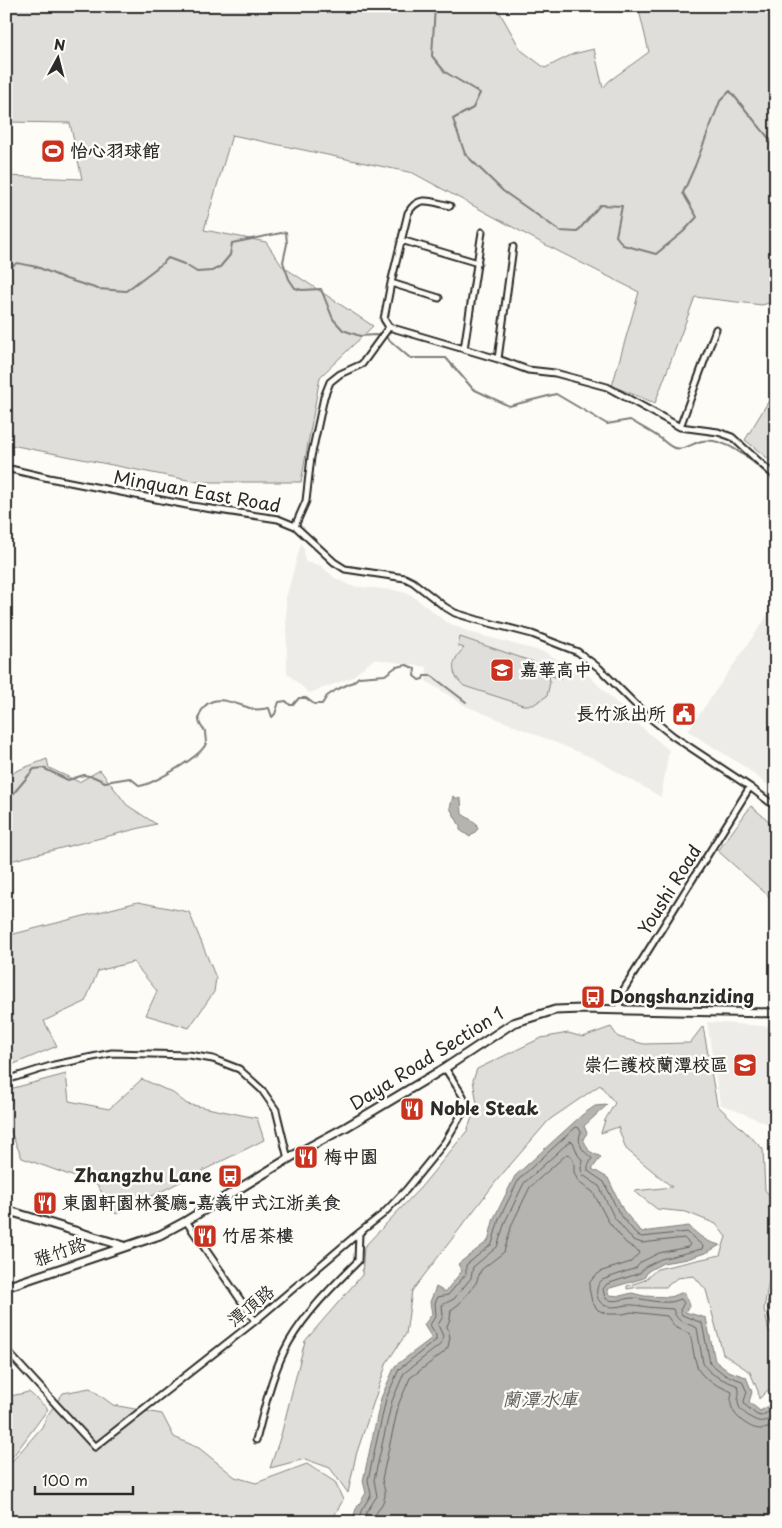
<svg xmlns="http://www.w3.org/2000/svg" width="782" height="1528" viewBox="0 0 782 1528" font-family="'Playpen Sans','LXGW WenKai TC',sans-serif">
	<rect width="100%" height="100%" fill="#fdfcf7"/>
	<filter id="ink" filterUnits="userSpaceOnUse"><feTurbulence type="fractalNoise" baseFrequency=".02" numOctaves="2"/><feDisplacementMap in="SourceGraphic" scale="10" xChannelSelector="R" yChannelSelector="G"/><feConvolveMatrix kernelMatrix="1 2 1 2 8 2 1 2 1" color-interpolation-filters="sRGB"/></filter>
	<g filter="url(#ink)">
		<!-- built -->
		<path fill="#edece8" d="M 301,543 L 304,550 L 305,562 L 320,565 L 335,578 L 351,586 L 394,590 L 410,594 L 446,622 L 472,633 L 544,652 L 589,676 L 640,726 L 669,750 L 661,797 L 593,758 L 466,706 L 426,681 L 427,667 L 374,659 L 351,678 L 309,693 L 287,673 L 286,598 Z
			M 776,601 L 776,792 L 745,767 L 688,731 L 765,619 Z
			M 707,1022 L 776,1027 L 776,1127 L 720,1104 Z"/>
		<!-- green -->
		<path fill="#dfdeda" stroke="#858482" d="M 6,6 L 496,6 L 521,50 L 545,68 L 573,54 L 594,49 L 603,88 L 609,81 L 649,52 L 638,6 L 776,6 L 776,301 L 762,305 L 695,297 L 655,403 L 612,386 L 639,292 L 542,243 L 413,173 L 232,135 L 204,230 L 266,242 L 282,266 L 373,326 L 320,377 L 301,482 L 198,482 L 6,444 L 6,176 L 82,179 L 70,123 L 6,122 Z
			M 776,389 L 776,465 L 745,440 Z
			M 460,637 L 563,672 L 561,679 L 549,675 L 550,682 L 547,696 L 533,705 L 523,705 L 464,686 C 450,673 450,662 464,648 L 458,646 Z
			M 47,759 L 49,768 L 79,782 L 100,770 L 127,805 L 156,824 L 6,862 L 6,780 L 16,771 Z
			M 751,806 L 776,827 L 776,895 L 773,900 L 718,851 Z
			M 138,902 L 189,912 L 216,978 L 214,992 L 189,1028 L 146,1015 L 157,991 L 133,962 L 98,971 L 85,1002 L 44,1021 L 57,1046 L 7,1067 L 6,936 Z
			M 703,1026 L 717,1105 L 763,1149 L 765,1190 L 776,1203 L 776,1238 L 764,1309 L 769,1331 L 776,1335 L 776,1391 L 768,1390 L 759,1399 L 758,1391 L 750,1372 L 723,1354 L 706,1290 L 694,1276 L 677,1278 L 666,1287 L 639,1287 L 627,1289 L 627,1286 L 645,1280 L 657,1269 L 720,1255 L 726,1237 L 716,1224 L 686,1212 L 657,1209 L 634,1191 L 672,1187 L 626,1149 L 618,1127 L 601,1133 L 605,1120 L 615,1103 L 600,1085 L 549,1120 L 498,1179 L 412,1291 L 406,1334 L 387,1362 L 356,1455 L 348,1493 L 330,1468 L 305,1459 L 270,1468 L 281,1435 L 305,1341 L 362,1275 L 364,1247 L 421,1187 L 467,1131 L 477,1104 L 473,1080 L 477,1069 L 541,1038 L 568,1033 L 583,1037 L 611,1027 L 618,1037 L 644,1044 L 690,1043 Z
			M 66,1074 L 69,1101 L 109,1109 L 142,1079 L 173,1093 L 187,1104 L 257,1118 L 264,1140 L 116,1214 L 97,1185 L 22,1158 L 6,1121 L 6,1090 Z
			M 90,1388 L 113,1405 L 162,1414 L 174,1437 L 199,1448 L 235,1477 L 256,1483 L 307,1464 L 335,1482 L 343,1500 L 332,1520 L 329,1522 L 36,1522 L 13,1515 L 10,1522 L 6,1522 L 6,1468 L 42,1427 L 47,1416 L 63,1393 Z
			M 29,1392 L 48,1409 L 14,1455 L 6,1464 L 6,1397 Z"/>
		<!-- water -->
		<path fill="#b5b4b1" stroke="#7e7d7b" d="M 453,796 L 456,798 L 461,799 L 462,814 L 476,823 L 478,829 L 470,837 L 460,830 L 460,826 L 450,808 Z
			M 607,1105 L 584,1126 L 587,1133 L 583,1139 L 589,1151 L 601,1157 L 592,1169 L 608,1178 L 623,1210 L 641,1232 L 689,1226 C 699,1236 706,1242 720,1245 L 708,1252 L 687,1259 L 663,1263 L 648,1271 L 644,1278 L 607,1289 L 609,1295 L 620,1296 L 632,1293 L 644,1296 L 670,1297 L 684,1292 L 690,1304 L 685,1312 L 706,1318 L 715,1361 L 728,1371 L 746,1377 L 752,1392 L 749,1402 L 760,1411 L 769,1406 L 774,1398 L 776,1398 L 776,1522 L 352,1522 L 356,1509 L 366,1493 L 363,1481 L 381,1398 L 395,1366 L 432,1338 L 424,1325 L 432,1314 L 430,1302 L 436,1287 L 445,1292 L 462,1271 L 458,1264 L 488,1241 L 494,1218 L 515,1176 L 582,1115 L 595,1106 Z"/>
		<g fill="none" stroke-linecap="round" stroke-linejoin="round">
			<!-- shore -->
			<path stroke="#626261" stroke-width="1" d="M 358,1522 L 361,1511 L 371,1495 L 368,1480 L 386,1399 L 399,1369 L 436,1340 L 436,1335 L 430,1325 L 436,1315 L 435,1303 L 438,1297 L 448,1295 L 466,1274 L 466,1265 L 492,1244 L 499,1219 L 519,1179 L 576,1127 L 579,1128 L 581,1132 C 576,1143 583,1152 592,1158 L 588,1166 L 588,1171 L 604,1182 L 619,1213 L 637,1235 L 642,1237 L 687,1232 L 703,1246 L 702,1249 L 661,1259 L 645,1267 L 640,1273 L 607,1284 L 603,1289 L 605,1298 C 614,1304 623,1298 633,1298 C 645,1299 657,1303 670,1302 C 674,1302 677,1300 681,1299 L 684,1303 L 680,1310 L 682,1315 L 702,1323 L 710,1363 L 725,1375 L 742,1381 L 747,1392 L 744,1401 L 745,1405 L 757,1415 L 761,1416 L 772,1410 L 776,1404
				M 364,1522 L 366,1513 L 377,1496 L 374,1480 L 392,1401 L 404,1373 L 441,1344 L 443,1336 L 438,1325 L 443,1316 L 442,1305 L 454,1299 L 471,1278 L 473,1267 L 497,1247 L 505,1222 L 524,1183 L 570,1141 L 573,1142 L 578,1155 L 582,1160 L 581,1169 L 583,1175 L 599,1186 L 614,1217 L 633,1240 L 642,1243 L 684,1238 L 690,1244 L 688,1247 L 659,1253 L 641,1262 L 636,1268 L 602,1280 C 594,1287 595,1302 606,1306 C 615,1309 624,1304 633,1305 C 636,1305 639,1306 641,1306 C 651,1308 663,1308 673,1309 C 678,1324 683,1321 697,1328 L 703,1363 C 709,1376 725,1380 738,1386 C 741,1395 736,1399 739,1406 C 740,1410 744,1412 747,1415 C 760,1424 763,1423 776,1415
				M 372,1522 C 375,1511 386,1504 385,1492 C 384,1488 383,1483 382,1479 L 399,1403 L 410,1378 L 443,1353 L 448,1347 L 450,1337 L 447,1326 L 450,1319 L 451,1310 L 459,1304 L 476,1283 L 481,1270 L 504,1252 L 512,1224 L 530,1187 L 567,1154 L 570,1155 L 574,1163 L 574,1172 L 577,1179 L 581,1184 L 593,1192 L 608,1221 L 626,1243 L 640,1252 L 631,1262 L 602,1271 L 595,1276 L 590,1282 L 589,1288 L 592,1302 L 598,1310 L 607,1314 L 623,1314 L 632,1312 L 667,1316 L 675,1327 L 690,1334 C 693,1344 693,1356 697,1366 C 701,1380 720,1386 732,1392 C 731,1398 730,1403 732,1408 C 734,1414 738,1417 742,1421 C 754,1430 763,1432 776,1424"/>
			<!-- stream -->
			<path stroke="#7e7d7b" stroke-width="2" d="M 435,6 L 432,56 L 445,72 L 480,93 L 473,108 L 453,119 L 465,154 L 503,191 L 560,231 L 577,232 L 600,205 L 622,206 L 616,236 L 623,245 L 656,254 L 683,232 L 697,217 L 683,193 L 695,166 L 720,101 L 730,91 L 776,147
				M 6,270 L 17,263 L 37,267 L 66,279 L 98,289 L 126,291 L 163,263 L 168,258 L 184,264 L 197,272 L 212,271 L 220,267 L 230,255 L 232,243 L 286,232 L 287,244 L 283,262 L 289,279 L 295,288 L 302,290 L 321,289 L 333,319 L 343,330 L 360,336 L 375,335 L 387,338 L 410,358 L 446,358 L 473,389 L 509,406 L 556,394 L 607,424 L 630,420 C 640,426 650,431 660,438 C 664,441 668,445 672,447 C 683,452 692,443 702,441 C 729,437 756,465 776,481
				M 6,800 L 13,794 L 34,769 L 43,768 L 68,780 L 84,775 L 94,777 L 105,782 L 130,778 L 140,786 C 152,784 203,756 206,743 C 206,740 205,735 205,731 C 200,726 197,721 200,714 C 210,689 237,705 253,709 C 258,710 264,709 269,708 L 272,717 L 275,714 L 279,702 L 286,701 L 290,705 L 293,705 L 299,698 L 306,698 L 314,704 L 322,704 L 327,696 L 336,690 L 353,682 L 359,677 L 385,675 L 396,667 L 407,665 L 415,669 L 414,676 L 419,680 L 423,679 L 424,676 L 432,676 L 466,702"/>
			<!-- street casing -->
			<g stroke="#2b2b2b" stroke-width="9">
				<path id="street" d="M 401,240 L 478,263
					M 391,283 L 439,298
					M 389,327 L 384,319 L 391,283 L 408,213 C 419,194 432,202 450,206
					M 464,349 L 482,232
					M 498,359 L 513,247
					M 680,427 L 716,329
					M 6,468 L 49,478 L 192,506 L 278,519 L 295,526 L 334,562 L 345,569 L 405,578 L 413,582 L 445,607 L 455,613 L 478,620 L 532,634 L 578,652 L 599,668 L 644,713 L 673,736 L 750,787 L 776,807
					M 295,526 L 306,501 L 311,457 L 318,425 L 324,397 L 330,382 L 340,374 L 362,364 L 389,327 L 498,359 L 528,370 L 555,373 L 607,387 L 680,427 L 718,432 L 732,437 L 776,477
					M 619,1010 L 621,994 L 750,787
					M 6,1080 L 54,1065 L 112,1053 L 189,1055 L 213,1059 L 239,1069 L 262,1090 L 276,1110 L 288,1159
					M 186,1221 L 255,1321
					M 6,1350 L 95,1447 L 255,1321 L 354,1237 L 383,1214 L 406,1190 L 445,1142 L 466,1107 L 463,1096 L 445,1068
					M 256,1440 C 265,1407 272,1372 289,1342 C 307,1311 333,1286 358,1261 L 359,1233"/>
			</g>
			<!-- secondary casing -->
			<g stroke="#2b2b2b" stroke-width="11">
				<path id="secondary" d="M 776,1158 L 775,1178 L 776,1180
					M 6,1210 L 124,1246
					M 6,1287 L 160,1235 L 186,1221 L 296,1154 L 346,1127 L 445,1068 L 513,1023 L 555,1010 L 582,1009 L 776,1013
					M 776,1289 C 773,1301 770,1311 776,1323"/>
			</g>
			<!-- street -->
			<use href="#street" stroke="#fdfcf7" stroke-width="5"/>
			<!-- secondary -->
			<use href="#secondary" stroke="#fdfcf7" stroke-width="7"/>
		</g>
	</g>
	<!-- icons -->
	<defs>
		<g id="stadium-square" transform="scale(1.25)"><rect x="-9" y="-9" width="18" height="18" rx="4" fill="#c8321e" stroke="#fdfcf7"/><path d="M0-5a6.5 5 0 1 0 0 10a6.5 5 0 1 0 0-10ZM-3.5-1.8h7v3.6h-7Z" fill="#fff"/></g>
		<g id="school-square" transform="scale(1.25)"><rect x="-9" y="-9" width="18" height="18" rx="4" fill="#c8321e" stroke="#fdfcf7"/><path d="M0-5L7-2L0 1L-7-2ZM-4 1L0 2.5L4 1V4Q0 6-4 4Z" fill="#fff"/></g>
		<g id="civic-square" transform="scale(1.25)"><rect x="-9" y="-9" width="18" height="18" rx="4" fill="#c8321e" stroke="#fdfcf7"/><path d="M-.6-6.5H3V-4.5H.6V-3L4-1V1h2V6H-6V1h2V-1L-.6-3ZM-1.2 2.5V6h2.4V2.5Z" fill="#fff"/></g>
		<g id="bus-square" transform="scale(1.25)"><rect x="-9" y="-9" width="18" height="18" rx="4" fill="#c8321e" stroke="#fdfcf7"/><path d="M-5-6H5V4H4V6H2V4H-2V6H-4V4H-5ZM-3.5-4V0h7V-4ZM-3.5 1.2v1.5H-2V1.2ZM2 1.2v1.5H3.5V1.2Z" fill="#fff"/></g>
		<g id="university-square" transform="scale(1.25)"><rect x="-9" y="-9" width="18" height="18" rx="4" fill="#c8321e" stroke="#fdfcf7"/><path d="M0-5L7-2L0 1L-7-2ZM-4 1L0 2.5L4 1V4Q0 6-4 4Z" fill="#fff"/></g>
		<g id="restaurant-square" transform="scale(1.25)"><rect x="-9" y="-9" width="18" height="18" rx="4" fill="#c8321e" stroke="#fdfcf7"/><path d="M-5-6h1v4h1v-4h1v4h1v-4h1v5L-1.5 .5V6h-2V.5L-5-1ZM5-6V6H3V1.5H1.5Q1.5-4 5-6Z" fill="#fff"/></g>
	</defs>
	<g fill-rule="evenodd">
		<use href="#stadium-square" x="53" y="151"/>
		<use href="#school-square" x="502" y="670"/>
		<use href="#civic-square" x="684" y="714"/>
		<use href="#bus-square" x="593" y="997"/>
		<use href="#university-square" x="745" y="1065"/>
		<use href="#restaurant-square" x="412" y="1109"/>
		<use href="#restaurant-square" x="306" y="1157"/>
		<use href="#bus-square" x="230" y="1176"/>
		<use href="#restaurant-square" x="45" y="1203"/>
		<use href="#restaurant-square" x="205" y="1236"/>
	</g>
	<g text-anchor="middle" stroke-width="5" stroke-linejoin="round" paint-order="stroke">
		<!-- poi labels -->
		<g font-size="18" font-weight="bold" fill="#2b2b2b" stroke="#fdfcf7" text-anchor="start">
			<text x="70" y="157">怡心羽球館</text>
			<text x="520" y="676">嘉華高中</text>
			<text x="666" y="720" text-anchor="end">長竹派出所</text>
			<text x="610" y="1003">Dongshanziding</text>
			<text x="728" y="1071" text-anchor="end">崇仁護校蘭潭校區</text>
			<text x="430" y="1115">Noble Steak</text>
			<text x="324" y="1163">梅中園</text>
			<text x="212" y="1182" text-anchor="end">Zhangzhu Lane</text>
			<text x="62" y="1209">東園軒園林餐廳-嘉義中式江浙美食</text>
			<text x="222" y="1242">竹居茶樓</text>
		</g>
		<!-- street labels -->
		<g font-size="18" fill="#2b2b2b" stroke="#fdfcf7">
			<text transform="translate(197 492) rotate(10)" y="6">Minquan East Road</text>
			<text transform="translate(670 890) rotate(-58)" y="6">Youshi Road</text>
			<text transform="translate(427 1059) rotate(-32)" y="6">Daya Road Section 1</text>
			<text transform="translate(60 1252) rotate(-19)" y="6">雅竹路</text>
			<text transform="translate(251 1306) rotate(-39)" y="6">潭頂路</text>
		</g>
		<!-- water labels -->
		<g font-size="19" font-style="italic" fill="#5b5b5a" stroke="#fdfcf7">
			<text x="540" y="1406">蘭潭水庫</text>
		</g>
	</g>
	<!-- margin -->
	<rect width="782" height="1528" fill="none" stroke="#fdfcf7" stroke-width="25"/>
	<rect x="12" y="12" width="757" height="1503" fill="none" stroke="#2b2b2b" stroke-width="2" filter="url(#ink)"/>
	<!-- north arrow -->
	<g transform="translate(58 58) rotate(7)" stroke="#fdfcf7" stroke-width="4" paint-order="stroke">
	<path d="M0-4L9 19L0 12L-9 19Z" fill="#2b2b2b"/>
	<text y="-8" font-size="14" font-weight="bold" text-anchor="middle" fill="#2b2b2b">N</text>
	</g>
	<!-- scale -->
	<path d="M35 1486v8h98v-8" fill="none" stroke="#2b2b2b" stroke-width="2.5"/>
	<text x="42" y="1486" font-size="15" fill="#2b2b2b" stroke="#fdfcf7" stroke-width="4" paint-order="stroke">100 m</text>
</svg>
